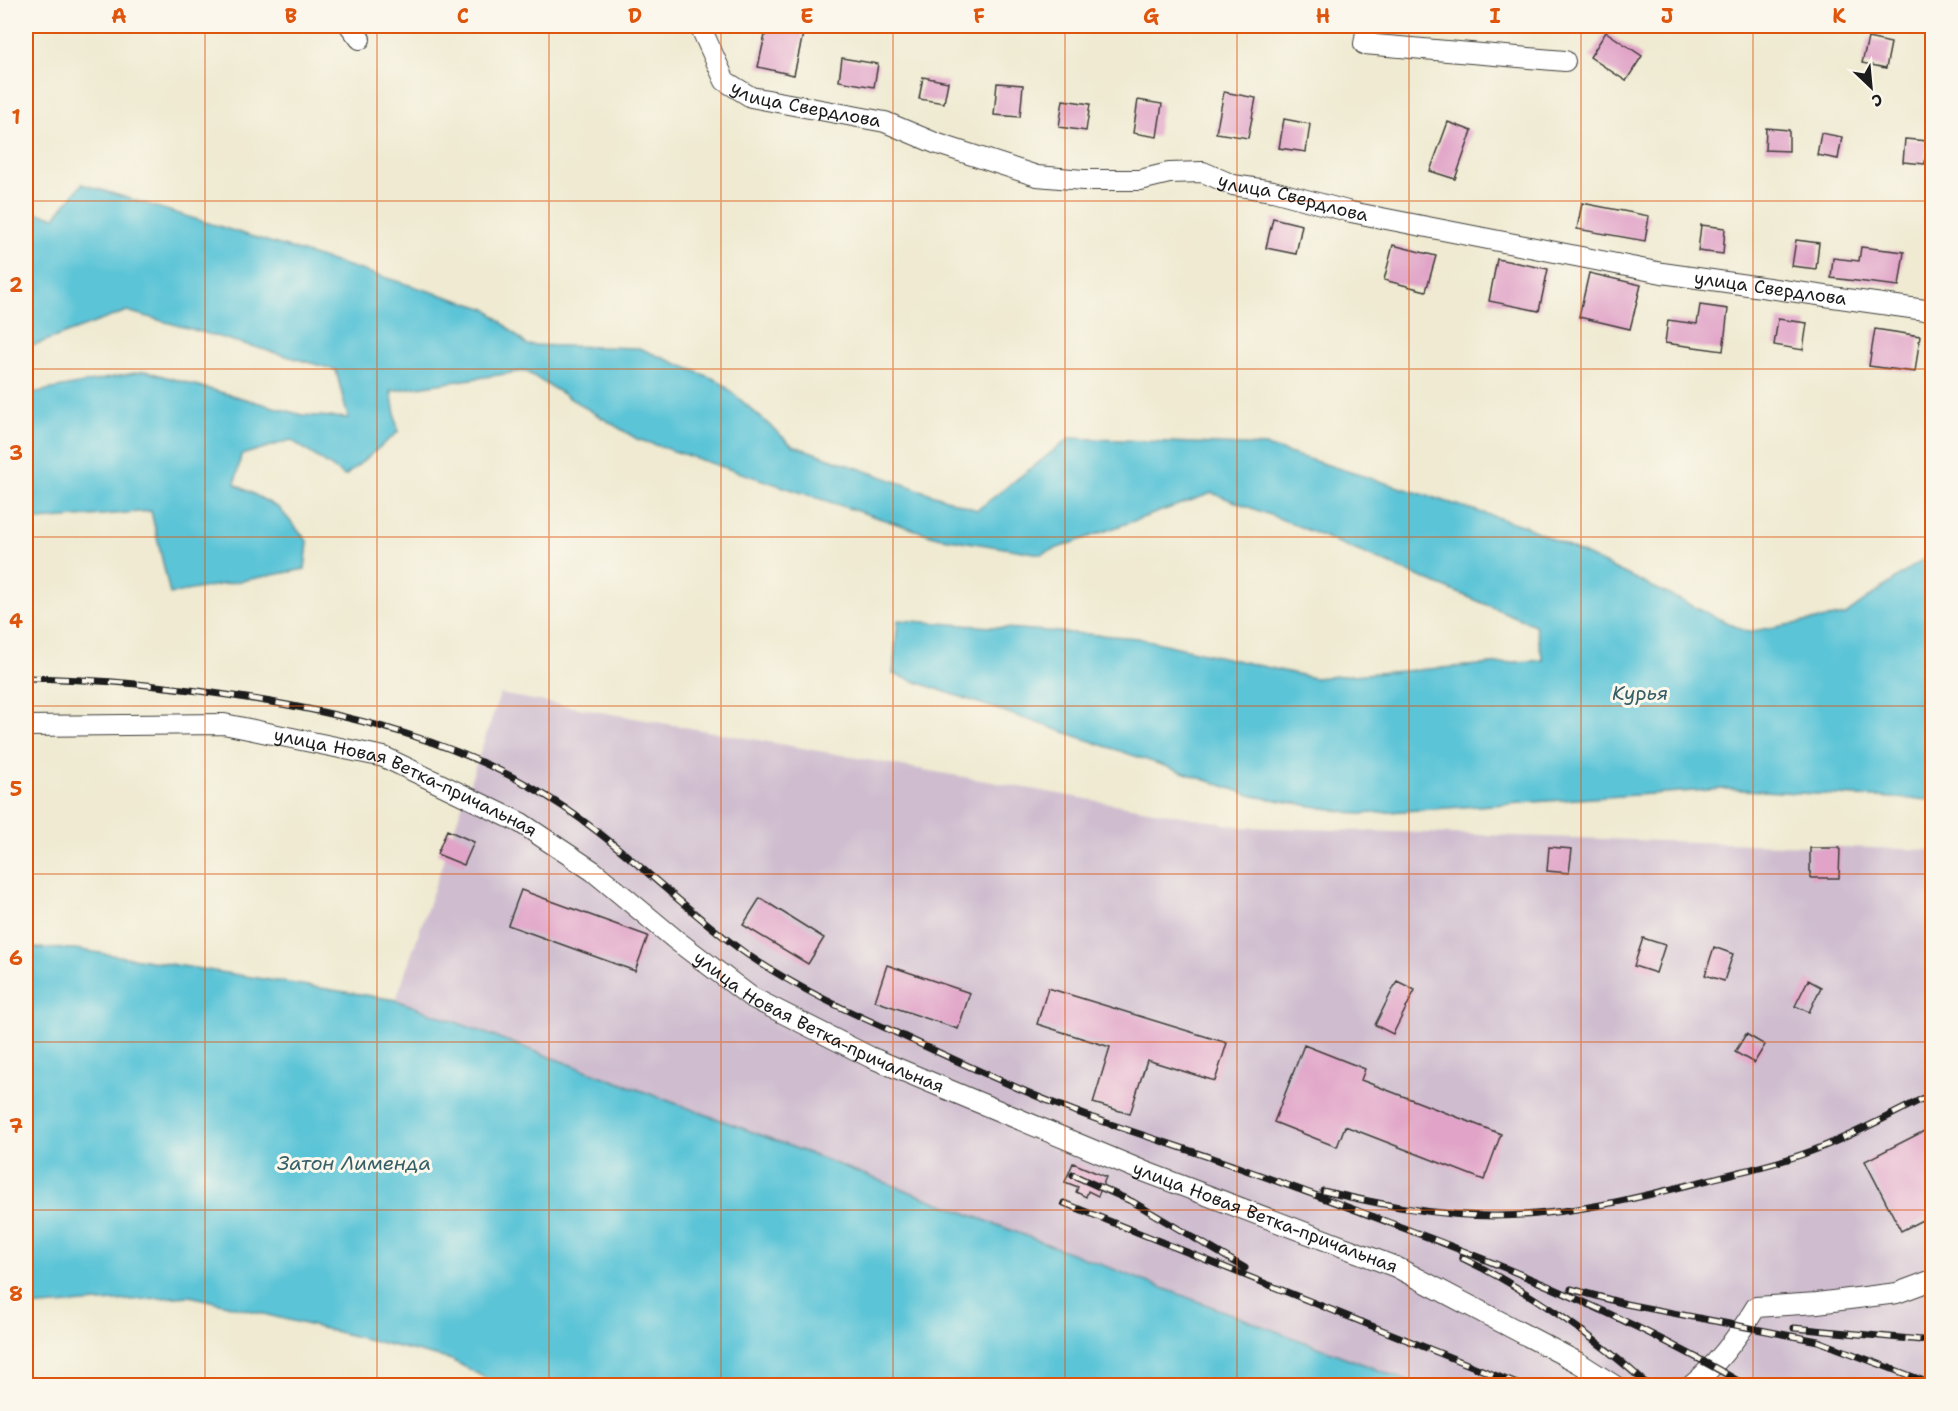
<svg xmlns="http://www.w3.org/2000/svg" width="1958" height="1411" viewBox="0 0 1958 1411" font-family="'Shantell Sans',sans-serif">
	<rect width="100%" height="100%" fill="#fbf7ec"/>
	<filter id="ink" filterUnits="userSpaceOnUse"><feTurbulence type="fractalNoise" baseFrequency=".0167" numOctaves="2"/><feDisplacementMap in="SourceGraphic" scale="12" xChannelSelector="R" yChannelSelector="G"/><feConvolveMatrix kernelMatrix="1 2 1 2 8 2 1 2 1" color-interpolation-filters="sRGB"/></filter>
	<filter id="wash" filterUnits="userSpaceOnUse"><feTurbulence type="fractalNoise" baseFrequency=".008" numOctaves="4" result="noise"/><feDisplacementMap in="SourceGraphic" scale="24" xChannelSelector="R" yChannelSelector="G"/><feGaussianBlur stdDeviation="1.35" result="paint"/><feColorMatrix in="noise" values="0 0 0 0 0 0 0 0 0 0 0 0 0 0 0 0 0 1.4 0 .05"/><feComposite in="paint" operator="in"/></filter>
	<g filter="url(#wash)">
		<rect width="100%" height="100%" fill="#efead1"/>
		<!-- industrial -->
		<path fill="#cfbdcf" d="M 500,694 L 1243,827 L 1932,850 L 1932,1385 L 1418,1385 L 742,1128 L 396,1000 Z"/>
		<!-- water -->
		<path fill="#5bc4d7" stroke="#3c707a" stroke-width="1.5" d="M 82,184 L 487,309 L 527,345 L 639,348 L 719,381 L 792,445 L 977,510 L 1070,438 L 1266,446 L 1525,526 L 1747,632 L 1845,615 L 1926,557 L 1932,557 L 1932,800 L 1724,789 L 1359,814 L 1253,796 L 893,674 L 898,620 L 1138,638 L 1314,678 L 1543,660 L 1535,625 L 1291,523 L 1212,493 L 1041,554 L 937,537 L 637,439 L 525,371 L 391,391 L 398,432 L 345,476 L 291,440 L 241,455 L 235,484 L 279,508 L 308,542 L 305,569 L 170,594 L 151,511 L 26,521 L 26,394 L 145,371 L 302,415 L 348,418 L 336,370 L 127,311 L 34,345 L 26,344 L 26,268 L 30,265 L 26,258 L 26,211 L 55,217 Z
			M 26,948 L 75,949 L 396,1000 L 742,1128 L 1418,1385 L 498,1385 L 452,1360 L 190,1296 L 26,1307 Z"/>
		<g id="blocks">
			<!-- building -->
			<path fill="#e1a4c8" d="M 767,26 L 803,34 L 794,75 L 758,67 Z
				M 1606,32 L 1642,56 L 1626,81 L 1590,57 Z
				M 1868,38 L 1891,43 L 1886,68 L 1862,63 Z
				M 842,58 L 878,64 L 874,87 L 839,81 Z
				M 923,77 L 948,82 L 944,103 L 919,99 Z
				M 997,83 L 1023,85 L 1020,117 L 994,115 Z
				M 1224,92 L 1256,98 L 1248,138 L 1216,133 Z
				M 1063,100 L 1090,104 L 1086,131 L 1059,127 Z
				M 1138,100 L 1162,104 L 1157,137 L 1133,133 Z
				M 1284,119 L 1310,124 L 1306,152 L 1279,148 Z
				M 1448,122 L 1472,131 L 1455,179 L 1430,171 Z
				M 1766,128 L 1789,130 L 1789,151 L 1765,150 Z
				M 1821,133 L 1842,137 L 1838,159 L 1817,155 Z
				M 1905,139 L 1927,141 L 1925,164 L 1903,162 Z
				M 1582,203 L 1649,216 L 1645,241 L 1577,229 Z
				M 1273,218 L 1302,225 L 1296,254 L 1266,248 Z
				M 1701,225 L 1725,228 L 1723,254 L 1698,251 Z
				M 1796,240 L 1819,243 L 1816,269 L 1792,266 Z
				M 1393,245 L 1436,256 L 1426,291 L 1384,280 Z
				M 1861,247 L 1904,252 L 1899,286 L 1831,278 L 1833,258 L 1859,261 Z
				M 1497,259 L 1548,269 L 1539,311 L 1489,301 Z
				M 1589,273 L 1641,285 L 1630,329 L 1579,317 Z
				M 1700,305 L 1728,309 L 1723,351 L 1665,343 L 1668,320 L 1697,324 Z
				M 1778,319 L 1807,323 L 1803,350 L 1774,345 Z
				M 1875,329 L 1920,336 L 1915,372 L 1869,366 Z
				M 447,830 L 474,842 L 464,865 L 437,854 Z
				M 1549,847 L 1572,849 L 1569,873 L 1547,871 Z
				M 1810,848 L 1840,848 L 1839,878 L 1810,878 Z
				M 521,890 L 648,936 L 635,971 L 508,925 Z
				M 760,898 L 824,938 L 808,964 L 743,925 Z
				M 1643,938 L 1665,945 L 1656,973 L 1634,966 Z
				M 1714,947 L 1733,954 L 1724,981 L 1705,975 Z
				M 887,965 L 970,993 L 958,1029 L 875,1001 Z
				M 1808,980 L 1821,987 L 1809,1012 L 1795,1006 Z
				M 1397,981 L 1415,990 L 1393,1034 L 1375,1025 Z
				M 1048,988 L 1227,1043 L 1215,1081 L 1147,1060 L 1130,1114 L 1093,1103 L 1110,1047 L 1037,1024 Z
				M 1746,1034 L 1765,1045 L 1754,1063 L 1735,1052 Z
				M 1304,1045 L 1365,1069 L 1361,1080 L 1501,1134 L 1484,1180 L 1345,1126 L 1337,1147 L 1274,1122 Z
				M 1932,1127 L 1932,1221 L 1930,1216 L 1901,1231 L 1865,1161 Z
				M 1073,1163 L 1106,1177 L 1098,1196 L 1088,1191 L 1086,1197 L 1076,1192 L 1078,1187 L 1065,1182 Z"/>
		</g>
	</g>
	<g filter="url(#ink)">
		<use href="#blocks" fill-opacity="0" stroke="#3c3b37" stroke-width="1.5"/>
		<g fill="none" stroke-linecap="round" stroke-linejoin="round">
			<!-- minor casing -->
			<g stroke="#3c3b37" stroke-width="22">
				<g id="minor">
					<path d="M 350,26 L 360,39"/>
					<path id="s1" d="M 700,26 L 725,81 L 751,97 L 885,122 L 935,143 L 1037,176 L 1083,180 L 1140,180 L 1169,173 L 1203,172 L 1233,185 L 1273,191 L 1351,212 L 1662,273 L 1932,311"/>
					<path d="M 1367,26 L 1364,44 L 1565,61"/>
					<path id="s2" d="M 26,726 L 224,724 L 384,757 L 521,823 L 593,871 L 676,940 L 751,997 L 870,1057 L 1143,1171 L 1396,1267 L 1579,1363 L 1615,1386"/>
					<path d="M 1691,1386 C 1718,1364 1738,1337 1756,1307 L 1817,1303 L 1897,1293 L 1932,1280"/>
				</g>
			</g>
			<!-- minor -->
			<use href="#minor" stroke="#fff" stroke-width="20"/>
			<!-- rail casing -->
			<g stroke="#1c1c1c" stroke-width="7">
				<path id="rail" d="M 26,678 C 108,679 189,688 271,702 C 361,718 450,741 531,787 C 612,832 673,902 748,955 C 795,987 847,1011 899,1034 C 939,1053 979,1071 1020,1089 C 1092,1121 1168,1142 1243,1169 C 1415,1231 1589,1293 1747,1386
					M 1073,1175 L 1133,1202 L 1245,1268
					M 1323,1191 C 1379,1204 1436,1216 1494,1216 C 1567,1216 1638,1198 1708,1180 C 1742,1171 1777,1164 1809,1152 C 1852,1136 1892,1114 1932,1094
					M 1064,1203 L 1522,1386
					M 1462,1258 C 1525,1288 1597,1338 1649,1386
					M 1571,1289 L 1626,1304 L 1818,1341 L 1932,1384
					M 1794,1328 L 1932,1341"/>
			</g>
			<!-- rail -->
			<use href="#rail" stroke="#fbf7ec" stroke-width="4.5" stroke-dasharray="14" stroke-linecap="butt"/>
		</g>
	</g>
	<!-- grid -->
	<path fill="none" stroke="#de560d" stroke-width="1.5" stroke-opacity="0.55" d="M 205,26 L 205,1386M 377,26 L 377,1386M 549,26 L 549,1386M 721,26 L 721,1386M 893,26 L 893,1386M 1065,26 L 1065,1386M 1237,26 L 1237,1386M 1409,26 L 1409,1386M 1581,26 L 1581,1386M 1753,26 L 1753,1386M 26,201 L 1932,201M 26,369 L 1932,369M 26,537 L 1932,537M 26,706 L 1932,706M 26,874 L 1932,874M 26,1042 L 1932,1042M 26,1210 L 1932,1210"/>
	<g text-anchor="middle" stroke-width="6" stroke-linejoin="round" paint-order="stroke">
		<!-- street labels -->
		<g font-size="18" fill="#1c1c1c" stroke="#fbf7ec">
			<text dy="6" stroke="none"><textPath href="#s1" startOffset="146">улица Свердлова</textPath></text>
			<text dy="6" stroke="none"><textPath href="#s1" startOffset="650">улица Свердлова</textPath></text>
			<text dy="6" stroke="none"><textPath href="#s1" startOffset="1136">улица Свердлова</textPath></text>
			<text dy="6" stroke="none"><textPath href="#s2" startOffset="390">улица Новая Ветка-причальная</textPath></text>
			<text dy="6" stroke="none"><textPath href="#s2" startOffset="874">улица Новая Ветка-причальная</textPath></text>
			<text dy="6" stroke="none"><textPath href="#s2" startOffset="1362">улица Новая Ветка-причальная</textPath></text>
		</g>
		<!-- water labels -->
		<g font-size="20" font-style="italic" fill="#355f67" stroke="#fbf7ec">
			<text x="1640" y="700">Курья</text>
			<text x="354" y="1170">Затон Лименда</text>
		</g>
	</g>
	<!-- margin -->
	<rect width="1958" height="1411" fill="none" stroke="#fbf7ec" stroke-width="66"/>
	<!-- north arrow -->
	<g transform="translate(1871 87) rotate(154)" stroke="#fbf7ec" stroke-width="4.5" paint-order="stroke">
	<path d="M0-4.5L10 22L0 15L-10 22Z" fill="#1c1c1c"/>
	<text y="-9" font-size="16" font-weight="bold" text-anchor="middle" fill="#1c1c1c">С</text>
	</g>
	<rect x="33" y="33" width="1892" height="1345" fill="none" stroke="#de560d" stroke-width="2"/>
	<g font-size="20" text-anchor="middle" font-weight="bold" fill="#de560d">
		<text x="119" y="23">A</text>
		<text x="291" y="23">B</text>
		<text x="463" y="23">C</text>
		<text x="635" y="23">D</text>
		<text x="807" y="23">E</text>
		<text x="979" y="23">F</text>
		<text x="1151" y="23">G</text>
		<text x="1323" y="23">H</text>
		<text x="1495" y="23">I</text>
		<text x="1667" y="23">J</text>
		<text x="1839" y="23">K</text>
		<text x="16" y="124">1</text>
		<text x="16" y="292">2</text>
		<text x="16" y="460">3</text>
		<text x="16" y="628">4</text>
		<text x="16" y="796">5</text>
		<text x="16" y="965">6</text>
		<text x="16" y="1133">7</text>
		<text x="16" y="1301">8</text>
	</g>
</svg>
